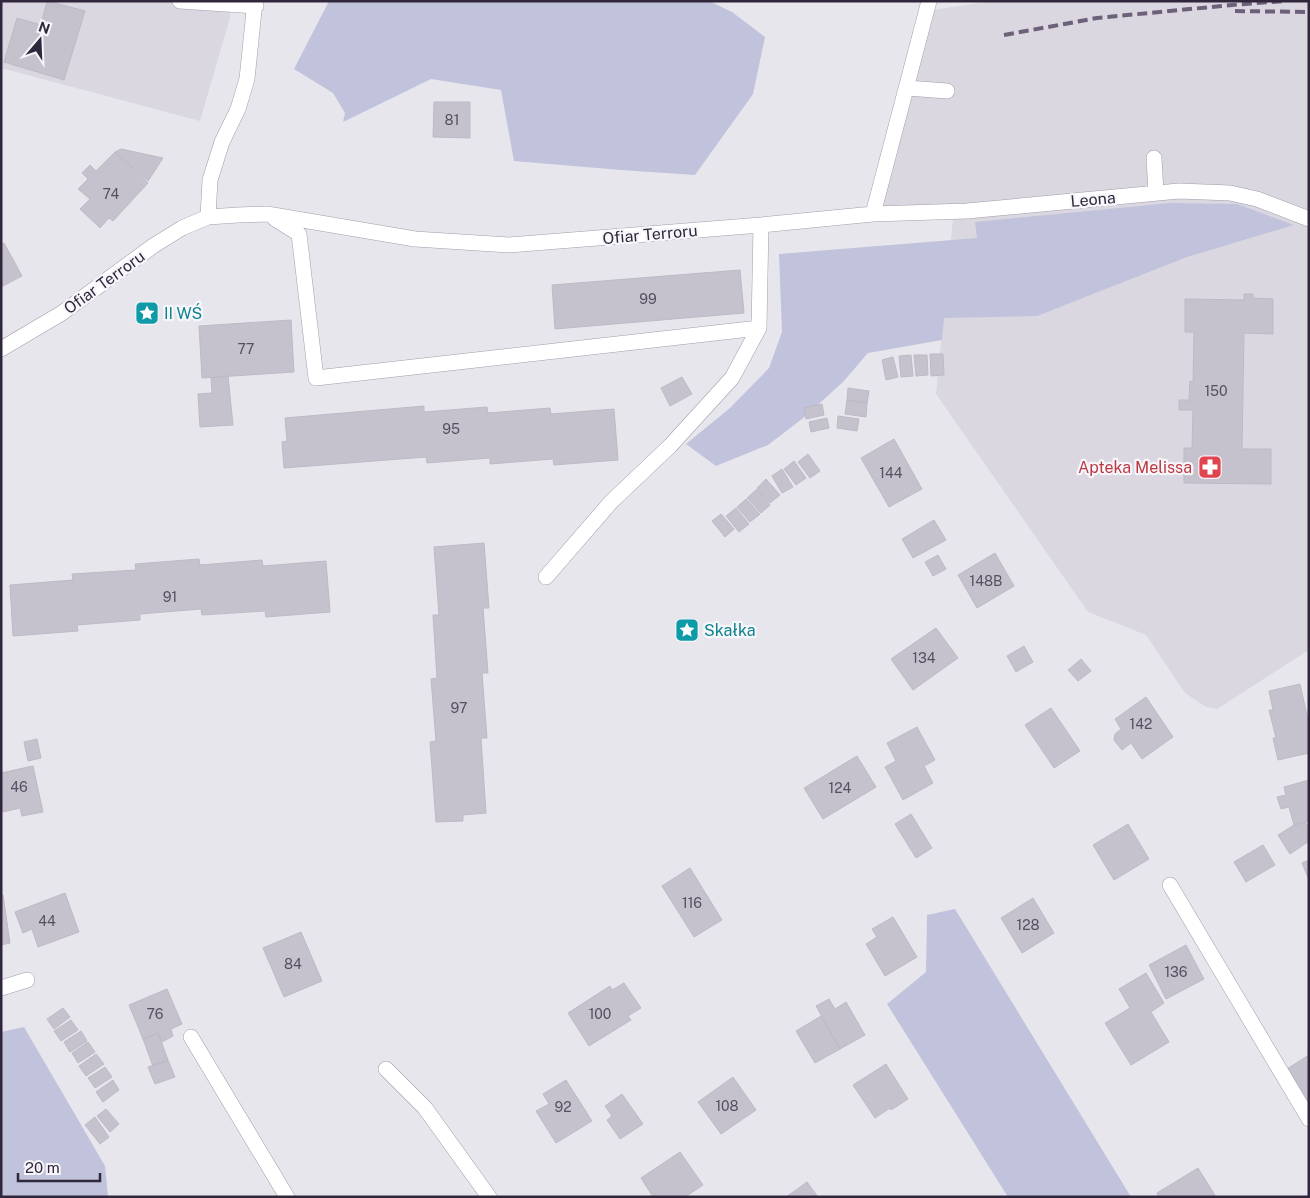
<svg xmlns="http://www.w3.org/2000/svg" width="1310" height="1198" viewBox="0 0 1310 1198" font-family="'Public Sans',sans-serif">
	<rect width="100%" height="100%" fill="#e8e6ed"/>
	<!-- built -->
	<path fill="#dad7e1" d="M 1,1 L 230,1 L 230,18 L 200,121 L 1,68 Z
		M 992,1 L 1309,1 L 1309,650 L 1217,709 L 1206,707 L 1185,693 L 1146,635 L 1088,612 L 936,394 L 953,219 L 873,214 L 926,11 Z"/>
	<!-- green -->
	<path fill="#c1c2db" d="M 329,1 L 709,1 L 732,12 L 765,37 L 753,94 L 695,175 L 621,170 L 514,161 L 501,90 L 431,79 L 343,122 L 345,113 L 333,93 L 294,69 Z
		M 1170,203 L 1237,204 L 1294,225 L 1187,257 L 1037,316 L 944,318 L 942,340 L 868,353 L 843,382 L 802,419 L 768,445 L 716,466 L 686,444 L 730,408 L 769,368 L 782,332 L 779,254 L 977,238 L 975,222 Z
		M 955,909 L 1131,1197 L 1008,1197 L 887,1004 L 926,972 L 927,915 Z
		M 24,1027 L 105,1166 L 108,1197 L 1,1197 L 1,1032 Z"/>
	<!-- building -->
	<path fill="#c6c2cd" stroke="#bdb9c6" d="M 47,1 L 85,11 L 64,80 L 4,62 L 17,18 L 41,25 Z
		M 434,102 L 470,102 L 470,138 L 433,137 Z
		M 121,149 L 163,158 L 148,181 L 115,152 Z
		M 115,152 L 148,183 L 113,221 L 109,218 L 100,228 L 80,209 L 90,199 L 78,189 L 88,179 L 82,173 L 90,165 L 96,171 Z
		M 4,243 L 22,276 L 1,287 L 1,245 Z
		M 740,270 L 744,313 L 555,329 L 552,285 Z
		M 1244,294 L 1253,294 L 1253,298 L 1273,299 L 1273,334 L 1244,333 L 1242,449 L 1271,449 L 1271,484 L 1184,483 L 1184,448 L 1192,448 L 1193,410 L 1179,410 L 1179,400 L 1189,400 L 1190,381 L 1193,382 L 1194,332 L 1185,332 L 1185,299 L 1244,300 Z
		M 291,320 L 294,372 L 202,378 L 199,326 Z
		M 930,354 L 943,354 L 944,375 L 931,376 Z
		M 911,355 L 913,376 L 901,377 L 899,356 Z
		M 914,355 L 927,355 L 928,375 L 916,376 Z
		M 893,357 L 898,377 L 886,380 L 882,360 Z
		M 228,376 L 233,425 L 200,427 L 198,394 L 212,393 L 211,378 Z
		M 682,377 L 692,394 L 670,406 L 661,388 Z
		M 848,388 L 869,391 L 867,403 L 847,400 Z
		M 847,400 L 867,403 L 866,417 L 845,414 Z
		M 822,404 L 824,415 L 806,419 L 804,408 Z
		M 424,406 L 424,412 L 487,407 L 488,413 L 550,408 L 551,414 L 614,409 L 618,460 L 554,465 L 553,459 L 490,464 L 490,458 L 427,463 L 426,457 L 284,468 L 282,442 L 287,441 L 285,418 Z
		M 838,416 L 859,419 L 857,431 L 837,428 Z
		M 827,418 L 829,428 L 811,432 L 809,422 Z
		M 894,439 L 922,489 L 889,507 L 861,458 Z
		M 808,454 L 820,471 L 810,478 L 798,462 Z
		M 794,461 L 806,478 L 796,485 L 784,469 Z
		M 782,469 L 793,487 L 782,493 L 772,476 Z
		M 766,479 L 780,495 L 770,503 L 757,488 Z
		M 757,489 L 770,505 L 761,513 L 747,498 Z
		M 746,499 L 760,514 L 750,522 L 737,507 Z
		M 736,508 L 749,524 L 739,532 L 726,516 Z
		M 721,514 L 734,529 L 725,537 L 712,521 Z
		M 934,520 L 946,540 L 913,558 L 902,539 Z
		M 484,543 L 489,608 L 483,608 L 488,673 L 482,673 L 487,738 L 481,738 L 486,813 L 463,815 L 463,821 L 436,822 L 430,742 L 436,741 L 431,679 L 437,678 L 433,615 L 439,615 L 434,547 Z
		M 995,553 L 1014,586 L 977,608 L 958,575 Z
		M 938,555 L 946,569 L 933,576 L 925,562 Z
		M 199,559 L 200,565 L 262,560 L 263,566 L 326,561 L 330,612 L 266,617 L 265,611 L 202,615 L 201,609 L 140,614 L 140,620 L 77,625 L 78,631 L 13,636 L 10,585 L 73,580 L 72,574 L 136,570 L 135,564 Z
		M 936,628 L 958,658 L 913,690 L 891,659 Z
		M 1024,646 L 1033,662 L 1016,672 L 1007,656 Z
		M 1081,659 L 1091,671 L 1078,681 L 1068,670 Z
		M 1300,684 L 1309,724 L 1309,753 L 1278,760 L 1273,738 L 1276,738 L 1269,710 L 1273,710 L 1269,691 Z
		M 1146,697 L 1173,737 L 1142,759 L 1131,743 L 1122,750 L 1114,740 L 1115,734 L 1121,729 L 1115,719 Z
		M 1051,708 L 1080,751 L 1054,768 L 1025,725 Z
		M 917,727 L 935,760 L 924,766 L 933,783 L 903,800 L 885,767 L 896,761 L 887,743 Z
		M 37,739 L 41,758 L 28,761 L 24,742 Z
		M 857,756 L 876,787 L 823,819 L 804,788 Z
		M 33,766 L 43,812 L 22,816 L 20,808 L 3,812 L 1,801 L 1,773 Z
		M 1309,780 L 1309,821 L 1294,825 L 1289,807 L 1281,809 L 1277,797 L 1286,795 L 1284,787 Z
		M 911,814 L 932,848 L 916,858 L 895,824 Z
		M 1305,822 L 1309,827 L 1309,841 L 1290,854 L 1278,835 L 1294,825 Z
		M 1128,824 L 1149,859 L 1114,880 L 1093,845 Z
		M 1263,845 L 1275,865 L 1246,882 L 1234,862 Z
		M 1309,860 L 1309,880 L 1302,863 Z
		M 690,868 L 722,920 L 694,937 L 662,886 Z
		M 65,893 L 79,932 L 38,947 L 32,929 L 23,933 L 15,912 Z
		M 1,895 L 3,895 L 10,943 L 1,945 Z
		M 1033,898 L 1054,933 L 1022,953 L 1001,918 Z
		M 893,917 L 917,957 L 885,976 L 866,944 L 877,937 L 872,929 Z
		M 301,932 L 322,981 L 284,997 L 263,948 Z
		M 1186,945 L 1204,979 L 1166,999 L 1149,965 Z
		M 1146,973 L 1164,1003 L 1151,1012 L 1169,1042 L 1131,1065 L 1105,1023 L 1130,1008 L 1119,989 Z
		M 624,983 L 641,1008 L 628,1016 L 631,1020 L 589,1046 L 568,1013 L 610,986 L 612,990 Z
		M 167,989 L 182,1024 L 171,1029 L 173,1036 L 162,1042 L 158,1033 L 143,1039 L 129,1005 Z
		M 829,999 L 835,1009 L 846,1002 L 865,1035 L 840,1049 L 816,1006 Z
		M 63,1008 L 70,1017 L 54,1029 L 47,1019 Z
		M 821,1016 L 840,1049 L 815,1063 L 796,1031 Z
		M 71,1020 L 78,1030 L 61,1041 L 54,1031 Z
		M 81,1031 L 87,1041 L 70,1052 L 64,1042 Z
		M 158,1033 L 168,1060 L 153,1066 L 143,1039 Z
		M 88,1042 L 95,1052 L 78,1063 L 72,1053 Z
		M 96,1054 L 104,1064 L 86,1076 L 79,1066 Z
		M 1309,1055 L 1309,1113 L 1282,1072 Z
		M 168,1060 L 175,1077 L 155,1084 L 148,1067 Z
		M 886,1064 L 908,1099 L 891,1110 L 890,1108 L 875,1118 L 853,1085 Z
		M 105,1067 L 112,1077 L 95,1088 L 88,1078 Z
		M 733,1077 L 756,1110 L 721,1134 L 698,1102 Z
		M 113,1080 L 119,1090 L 103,1102 L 96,1092 Z
		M 566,1080 L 592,1121 L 556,1143 L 536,1111 L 549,1104 L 543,1094 Z
		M 622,1094 L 643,1124 L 620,1139 L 607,1120 L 612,1116 L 605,1106 Z
		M 106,1109 L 119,1124 L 110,1132 L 97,1116 Z
		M 95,1117 L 109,1137 L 100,1144 L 85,1125 Z
		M 680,1152 L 703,1185 L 685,1197 L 653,1197 L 641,1178 Z
		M 1198,1168 L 1216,1197 L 1159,1197 L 1157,1193 Z
		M 807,1182 L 818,1197 L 786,1197 L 796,1190 Z"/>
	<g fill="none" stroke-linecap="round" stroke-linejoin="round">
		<!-- minor casing -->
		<g stroke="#a29daa" stroke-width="16">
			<path id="minor" d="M 180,1 L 256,6
				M 907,88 L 947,91
				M 1154,158 L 1156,193
				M 873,214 L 929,1
				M 208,217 L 210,180 L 222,142 L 238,109 L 247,79 L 255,1
				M 275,219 L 299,234 L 316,378 L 759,328
				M 1,349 L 62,313 L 153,246 L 182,228 L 208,217 L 238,215 L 267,214 L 415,239 L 509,245 L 761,225 L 873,214 L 967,211 L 1179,191 L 1230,193 L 1257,199 L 1309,219
				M 546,577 L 611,502 L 670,446 L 732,378 L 759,328 L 761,225
				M 1170,885 L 1309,1119
				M 1,988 L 27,980
				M 191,1037 L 287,1197
				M 386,1069 L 425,1108 L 489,1197"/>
		</g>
		<!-- minor -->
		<use href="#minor" stroke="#fff" stroke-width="15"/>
		<!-- rail -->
		<path stroke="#6c6178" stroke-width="4" stroke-dasharray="10 5" stroke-linecap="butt" d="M 1235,11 L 1309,12
			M 1004,35 L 1097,18 L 1232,5 L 1284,1"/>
	</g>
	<!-- icons -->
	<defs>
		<g id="sight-square" transform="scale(1.25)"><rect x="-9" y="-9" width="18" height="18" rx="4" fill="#0f9aa8" stroke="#f7f6fa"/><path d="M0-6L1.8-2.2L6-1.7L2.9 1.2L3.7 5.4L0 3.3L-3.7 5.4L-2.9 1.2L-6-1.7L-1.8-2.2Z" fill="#fff"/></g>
		<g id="pharmacy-square" transform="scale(1.25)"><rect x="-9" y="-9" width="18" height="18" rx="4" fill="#e0444e" stroke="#f7f6fa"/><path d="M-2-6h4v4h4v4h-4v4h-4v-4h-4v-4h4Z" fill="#fff"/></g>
	</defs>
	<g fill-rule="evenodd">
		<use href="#sight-square" x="147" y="313"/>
		<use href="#pharmacy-square" x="1210" y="467"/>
		<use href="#sight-square" x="687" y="630"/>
	</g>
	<g text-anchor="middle" stroke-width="4.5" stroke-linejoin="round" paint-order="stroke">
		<!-- number labels -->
		<g font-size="14" fill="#564e61">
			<text x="452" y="125">81</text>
			<text x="111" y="199">74</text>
			<text x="648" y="304">99</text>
			<text x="246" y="354">77</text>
			<text x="1216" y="396">150</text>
			<text x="451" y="434">95</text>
			<text x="891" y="478">144</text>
			<text x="986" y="586">148B</text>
			<text x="170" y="602">91</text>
			<text x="924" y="663">134</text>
			<text x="459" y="713">97</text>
			<text x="1141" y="729">142</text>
			<text x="19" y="792">46</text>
			<text x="840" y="793">124</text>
			<text x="692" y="908">116</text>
			<text x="47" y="926">44</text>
			<text x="1028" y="930">128</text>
			<text x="293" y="969">84</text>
			<text x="1176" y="977">136</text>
			<text x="155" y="1019">76</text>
			<text x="600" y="1019">100</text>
			<text x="727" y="1111">108</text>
			<text x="563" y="1112">92</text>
		</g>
		<!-- street labels -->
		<g font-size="16" fill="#31273d" stroke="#f7f6fa">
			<text transform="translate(1093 199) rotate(-5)" y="6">Leona</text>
			<text transform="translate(650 234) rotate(-5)" y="6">Ofiar Terroru</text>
			<text transform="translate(104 282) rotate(-36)" y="6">Ofiar Terroru</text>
		</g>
		<!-- culture labels -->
		<g font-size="16" fill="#0d838f" stroke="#f7f6fa" text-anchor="start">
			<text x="164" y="319">II WŚ</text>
			<text x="704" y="636">Skałka</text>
		</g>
		<!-- health labels -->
		<g font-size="16" fill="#be3a42" stroke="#f7f6fa" text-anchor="end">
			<text x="1192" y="473">Apteka Melissa</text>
		</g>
	</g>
	<!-- border -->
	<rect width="1310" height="1198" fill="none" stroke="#31273d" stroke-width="5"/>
	<!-- north arrow -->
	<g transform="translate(40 40) rotate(19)" stroke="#f7f6fa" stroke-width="4" paint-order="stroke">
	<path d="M0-4L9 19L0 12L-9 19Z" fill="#31273d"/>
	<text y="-8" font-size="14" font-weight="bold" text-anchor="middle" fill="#31273d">N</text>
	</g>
	<!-- scale -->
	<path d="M18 1173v8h82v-8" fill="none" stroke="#31273d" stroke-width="2.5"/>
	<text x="25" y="1173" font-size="15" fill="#31273d" stroke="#f7f6fa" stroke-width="4" paint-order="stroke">20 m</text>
</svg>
